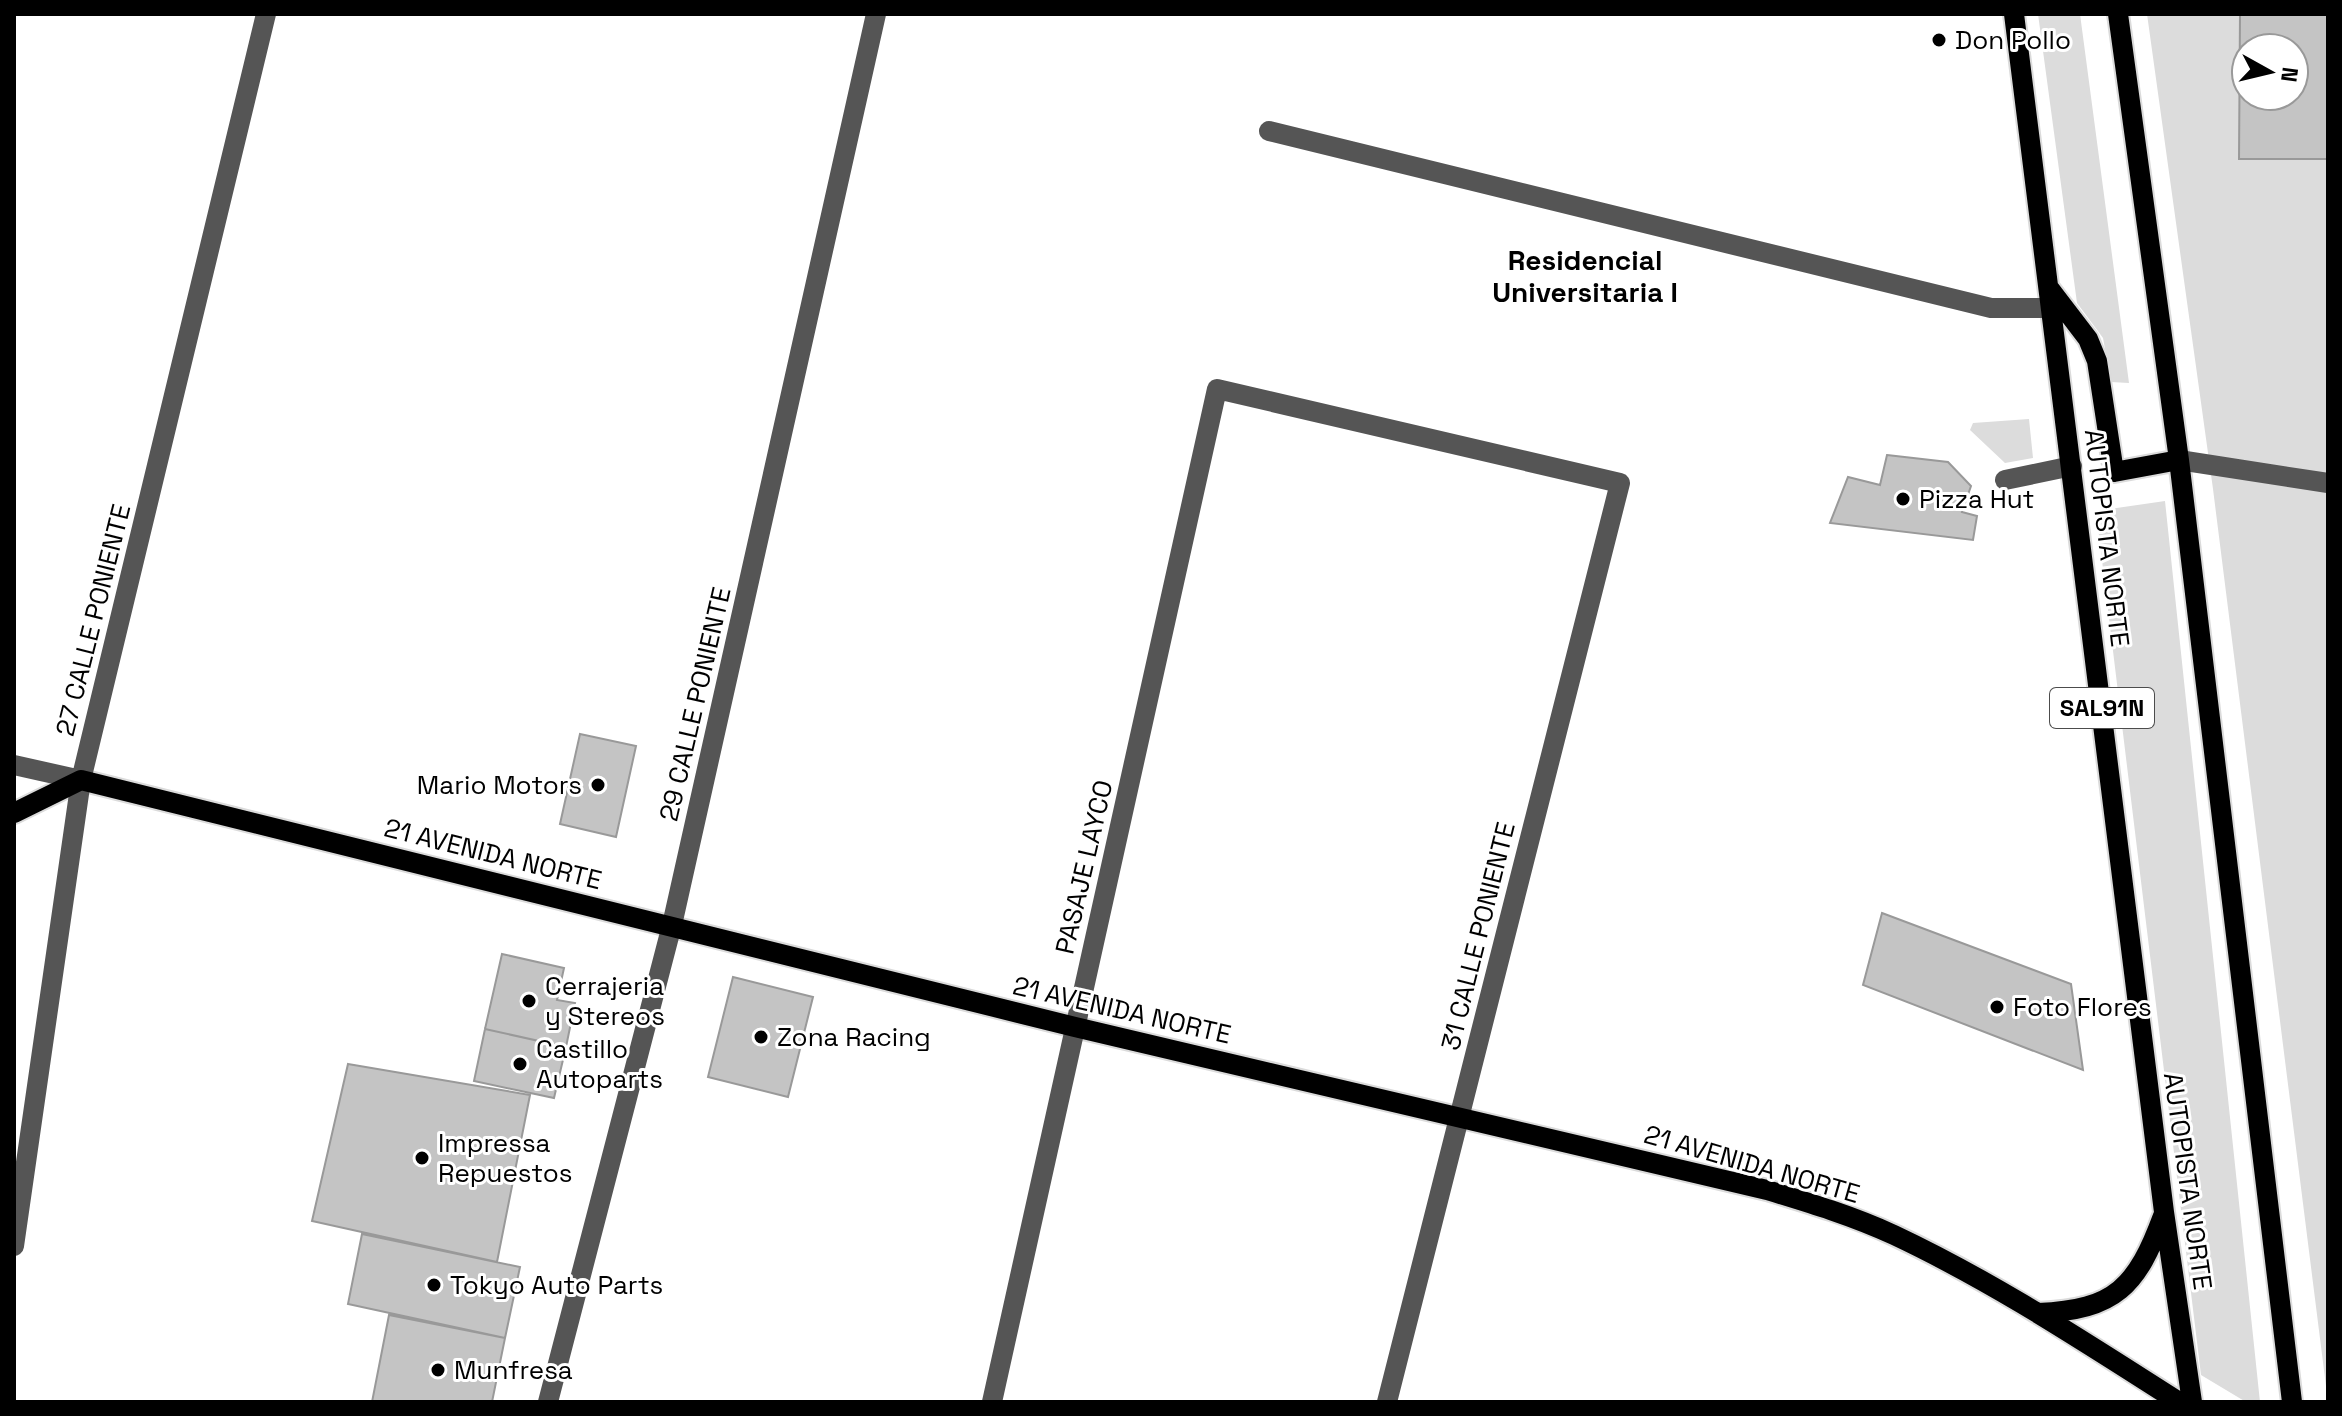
<svg xmlns="http://www.w3.org/2000/svg" width="2342" height="1416" viewBox="0 0 2342 1416" font-family="'Space Grotesk',sans-serif">
	<rect width="100%" height="100%" fill="#fff"/>
	<!-- green -->
	<path fill="#dcdcdc" fill-rule="evenodd" d="M 2038,14 L 2080,14 L 2129,383 L 2111,382 L 2103,338 L 2077,303 Z
		M 2147,14 L 2328,14 L 2328,1402 L 2213,489 ZM 2246,48 L 2294,48 L 2294,96 L 2246,96 Z
		M 2029,419 L 2033,458 L 2005,463 L 1970,430 L 1973,423 Z
		M 2165,501 L 2260,1402 L 2246,1402 L 2201,1375 L 2096,511 Z"/>
	<!-- building -->
	<path fill="#c4c4c4" stroke="#999" stroke-width="2" fill-rule="evenodd" d="M 2240,14 L 2328,14 L 2328,159 L 2239,159 ZM 2246,48 L 2294,48 L 2294,96 L 2246,96 Z
		M 1887,455 L 1948,462 L 1971,486 L 1962,512 L 1977,516 L 1973,540 L 1830,523 L 1848,477 L 1880,485 Z
		M 580,734 L 636,746 L 616,837 L 560,824 Z
		M 1882,913 L 2071,984 L 2083,1070 L 1863,985 Z
		M 502,954 L 564,968 L 557,1000 L 575,1003 L 566,1047 L 485,1029 Z
		M 733,977 L 813,997 L 788,1097 L 708,1077 Z
		M 485,1029 L 566,1047 L 554,1098 L 474,1081 Z
		M 348,1064 L 530,1095 L 497,1262 L 312,1221 Z
		M 362,1234 L 520,1267 L 505,1338 L 348,1304 Z
		M 389,1315 L 505,1338 L 492,1402 L 372,1402 Z"/>
	<g fill="none" stroke-linecap="round" stroke-linejoin="round">
		<!-- major casing -->
		<g stroke="#dbdbdb" stroke-width="24">
			<path id="major" d="M 2014,14 L 2164,1212 L 2192,1402
				M 2118,14 L 2179,460 L 2292,1402
				M 2049,288 L 2088,339 L 2097,361 L 2114,472 L 2179,460
				M 14,813 L 81,780 L 1075,1027 L 1767,1190 C 1810,1203 1853,1216 1894,1235 C 1994,1282 2086,1343 2179,1402
				M 2038,1313 C 2116,1310 2137,1286 2163,1216"/>
		</g>
		<!-- minor -->
		<path stroke="#555" stroke-width="20" d="M 1269,131 L 1991,308 L 2051,308
			M 2179,460 L 2328,483
			M 2005,480 L 2072,466
			M 14,765 L 81,780
			M 14,1246 L 81,780 L 266,14
			M 548,1402 L 672,925 L 876,14
			M 992,1402 L 1217,389 L 1620,483 L 1387,1402"/>
		<!-- major -->
		<use href="#major" stroke="#000" stroke-width="20"/>
	</g>
	<!-- markers -->
	<g fill="#000" stroke="#fff" stroke-width="3">
		<circle cx="1939" cy="40" r="8"/>
		<circle cx="1903" cy="499" r="8"/>
		<circle cx="598" cy="785" r="8"/>
		<circle cx="529" cy="1001" r="8"/>
		<circle cx="1997" cy="1007" r="8"/>
		<circle cx="761" cy="1037" r="8"/>
		<circle cx="520" cy="1064" r="8"/>
		<circle cx="422" cy="1158" r="8"/>
		<circle cx="434" cy="1285" r="8"/>
		<circle cx="438" cy="1370" r="8"/>
	</g>
	<g text-anchor="middle" stroke-width="6" stroke-linejoin="round" paint-order="stroke">
		<!-- shield labels -->
		<rect fill="#fff" stroke="#4c4c4c" stroke-width="2" x="2050" y="688" width="104" height="40" rx="6"/>
		<g font-size="24" font-weight="bold" fill="#000">
			<text x="2102" y="716">SAL91N</text>
		</g>
		<!-- poi labels -->
		<g font-size="26" fill="#000" stroke="#fff" text-anchor="start">
			<text x="1955" y="49">Don Pollo</text>
			<text x="1919" y="508">Pizza Hut</text>
			<text x="582" y="794" text-anchor="end">Mario Motors</text>
			<text x="545" y="995">Cerrajeria<tspan x="545" dy="30">y Stereos</tspan></text>
			<text x="2013" y="1016">Foto Flores</text>
			<text x="777" y="1046">Zona Racing</text>
			<text x="536" y="1058">Castillo<tspan x="536" dy="30">Autoparts</tspan></text>
			<text x="438" y="1152">Impressa<tspan x="438" dy="30">Repuestos</tspan></text>
			<text x="450" y="1294">Tokyo Auto Parts</text>
			<text x="454" y="1379">Munfresa</text>
		</g>
		<!-- street labels -->
		<g font-size="26" fill="#000" stroke="#fff">
			<text transform="translate(2107 538) rotate(83)" y="9">AUTOPISTA NORTE</text>
			<text transform="translate(93 620) rotate(-76)" y="9">27 CALLE PONIENTE</text>
			<text transform="translate(695 704) rotate(-77)" y="9">29 CALLE PONIENTE</text>
			<text transform="translate(493 854) rotate(14)" y="9">21 AVENIDA NORTE</text>
			<text transform="translate(1084 867) rotate(-77)" y="9">PASAJE LAYCO</text>
			<text transform="translate(1478 936) rotate(-76)" y="9">31 CALLE PONIENTE</text>
			<text transform="translate(1122 1010) rotate(13)" y="9">21 AVENIDA NORTE</text>
			<text transform="translate(1752 1164) rotate(16)" y="9">21 AVENIDA NORTE</text>
			<text transform="translate(2188 1181) rotate(82)" y="9">AUTOPISTA NORTE</text>
		</g>
		<!-- neighbourhood labels -->
		<g font-size="28" font-weight="bold" fill="#000" stroke="#fff">
			<text x="1585" y="270">Residencial<tspan x="1585" dy="32">Universitaria I</tspan></text>
		</g>
	</g>
	<!-- border -->
	<rect width="2342" height="1416" fill="none" stroke="#000000" stroke-width="32"/>
	<!-- north arrow -->
	<g transform="translate(2270 72) rotate(98)"><circle r="38" fill="#ffffff" stroke="#999999" stroke-width="2"/>
	<path d="M0-6L14 30L0 20L-14 30Z" fill="#000000"/>
	<text y="-12" font-size="22" font-weight="bold" text-anchor="middle" fill="#000000">N</text>
	</g>
</svg>
